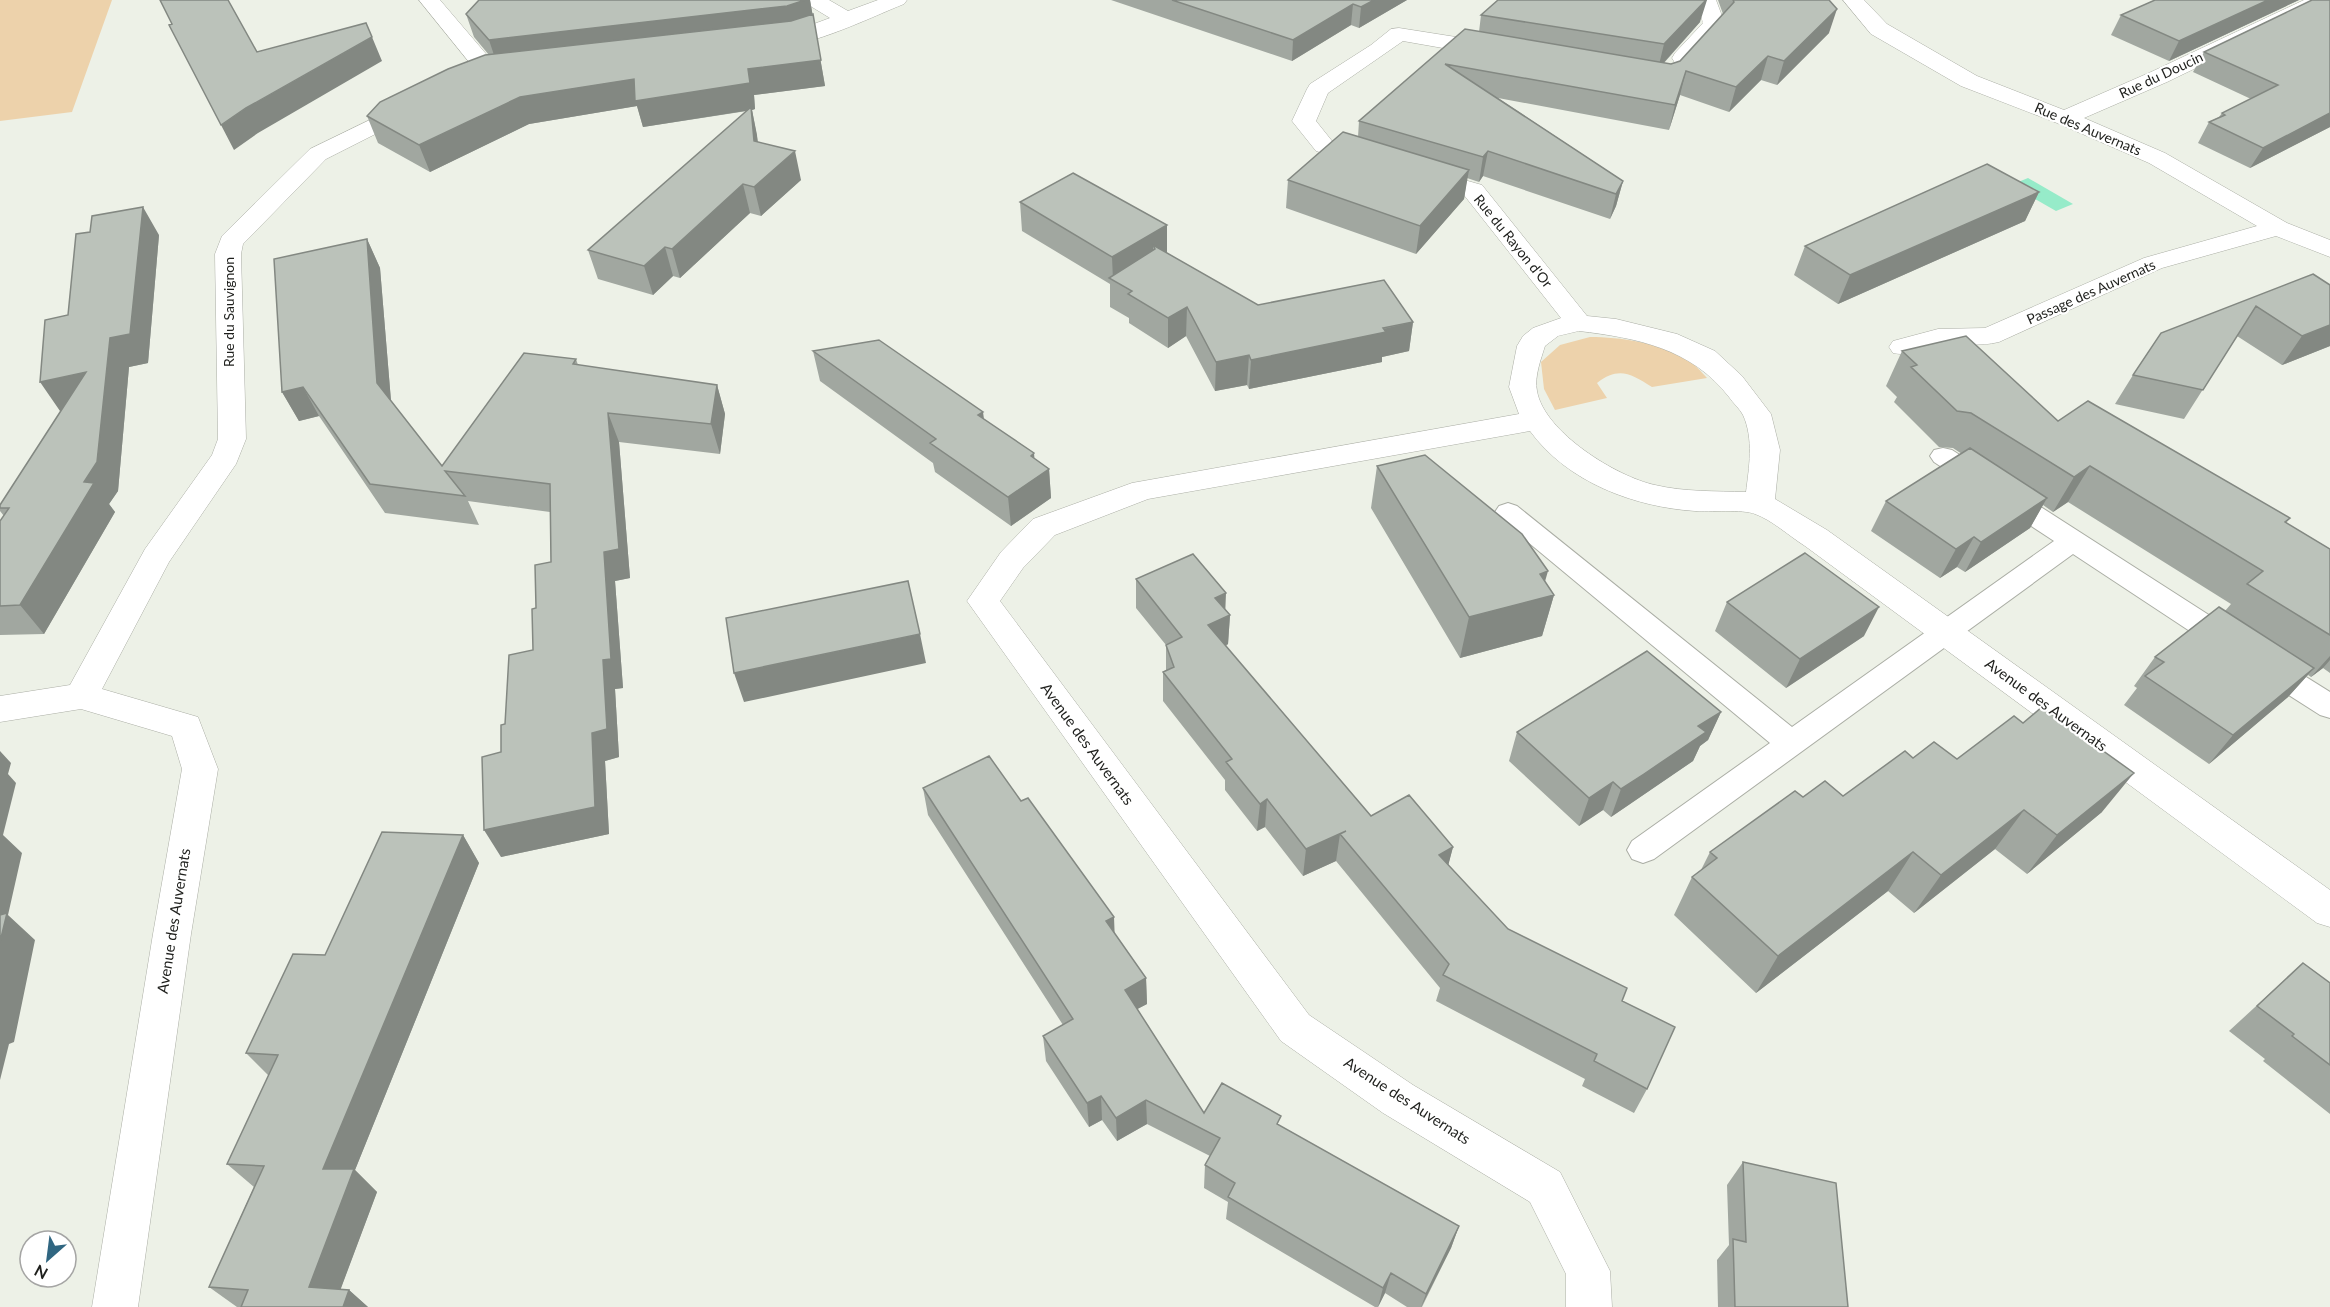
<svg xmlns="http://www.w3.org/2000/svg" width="2330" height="1307" viewBox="0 0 2330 1307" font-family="Lato,sans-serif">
	<rect width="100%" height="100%" fill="#edf1e7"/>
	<!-- green -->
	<path fill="#edd2ab" d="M 0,0 L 112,0 L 72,112 L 0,121 Z
		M 1590,337 C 1620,337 1660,343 1686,358 C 1694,363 1701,372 1707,378 L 1652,387 C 1631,374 1619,366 1597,383 L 1607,398 L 1555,410 L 1544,389 L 1541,362 L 1560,345 Z"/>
	<!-- water -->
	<path fill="#96ebc9" d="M 2028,178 L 2073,204 L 2056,211 L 2011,185 Z"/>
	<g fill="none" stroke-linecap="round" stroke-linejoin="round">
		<!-- lane casing -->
		<g stroke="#abaea5" stroke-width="2">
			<path id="lane" d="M 1943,448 L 1952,450 L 2240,635 L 2244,643 L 2240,651 L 2230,654 L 2220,651 L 2073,554 L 1654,859 L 1643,863 L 1632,859 L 1627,850 L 1632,841 L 1770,743 L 1499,518 L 1495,512 L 1499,506 L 1508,503 L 1517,506 L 1792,727 L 2054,541 L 1934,462 L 1930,456 L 1934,450 Z
				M 2264,654 L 2274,657 L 2330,692 L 2330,718 L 2320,715 L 2254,673 L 2250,665 L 2254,657 Z"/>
		</g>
		<!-- street casing -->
		<g stroke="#abaea5" stroke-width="1">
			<path id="street" d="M 419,0 L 440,0 L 498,68 L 501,73 L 498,78 L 490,80 L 482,78 Z
				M 804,0 L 829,0 L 848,11 L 878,0 L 907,0 L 904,4 C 871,17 797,54 763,46 L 760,41 L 763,36 L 792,32 L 830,18 L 807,4 Z
				M 1696,0 L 1716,0 L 1725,24 L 1691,63 L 1683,65 L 1675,63 L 1672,58 L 1675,53 L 1703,23 Z
				M 1843,0 L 1864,0 L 1887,24 L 1977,76 L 2064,110 L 2151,72 L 2304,0 L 2330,0 L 2328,4 L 2167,82 L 2084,118 L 2165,153 L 2287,223 L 2330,240 L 2330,257 L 2276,236 L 2162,268 L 1999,342 C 1979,347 1960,343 1940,345 C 1924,347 1910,357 1893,353 L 1889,347 L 1893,341 L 1938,329 L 1985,328 L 2144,258 L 2257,226 L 2149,163 L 2057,123 L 1961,86 L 1871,34 Z
				M 1399,28 L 1494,43 L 1502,45 L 1505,50 L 1502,55 L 1494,57 L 1403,41 L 1328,93 L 1316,121 L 1332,141 L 1377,154 L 1381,159 L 1377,164 L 1369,166 L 1316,151 L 1292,121 L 1307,89 L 1310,84 L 1371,45 L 1391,29 Z
				M 411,100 L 419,102 L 422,107 L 419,112 L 326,159 L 243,244 L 241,254 L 246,439 L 236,464 L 169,562 L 102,689 L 198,717 L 218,769 L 191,934 L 138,1307 L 92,1307 L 153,934 L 182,769 L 172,736 L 81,709 L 0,722 L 0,696 L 70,685 L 145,549 L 212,455 L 218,439 L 215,254 L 222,236 L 310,149 Z
				M 1422,168 L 1482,185 L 1587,316 L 1616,319 L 1677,334 L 1715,351 L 1742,376 L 1771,414 L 1780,450 L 1775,499 L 1827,530 L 2330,890 L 2330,927 L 2317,923 L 1805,546 C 1789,536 1772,520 1755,514 C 1743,509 1709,512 1695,511 C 1634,507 1567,482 1530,431 L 1148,499 L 1055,535 L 1023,568 L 1000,601 L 1309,1015 L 1413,1085 L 1560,1172 L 1610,1271 L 1612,1307 L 1566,1307 L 1566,1274 L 1530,1202 L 1383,1113 L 1281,1041 L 967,601 L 1001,552 L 1033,519 L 1132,483 L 1519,414 L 1509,387 L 1517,346 L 1523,336 L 1533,328 L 1561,318 L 1464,195 L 1414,180 L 1410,175 L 1414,170 ZM 1579,331 C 1637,338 1691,348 1729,397 C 1733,403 1740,409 1743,415 C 1754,439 1749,468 1746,492 C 1716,491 1684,492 1655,485 C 1617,477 1544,432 1537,391 C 1534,377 1541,359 1545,346 L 1558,336 Z"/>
		</g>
		<!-- lane -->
		<use href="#lane" fill="#fff" fill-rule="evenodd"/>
		<!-- street -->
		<use href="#street" fill="#fff" fill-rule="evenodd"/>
	</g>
	<!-- wall -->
	<path fill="#a1a7a0" d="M 479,0 L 810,0 L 825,86 L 754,95 L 755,109 L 752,110 L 758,142 L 801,180 L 761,216 L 750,213 L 680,278 L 673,276 L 653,295 L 598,279 L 588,250 L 747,111 L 643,127 L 637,106 L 529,124 L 430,172 L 378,143 L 367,116 L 489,55 L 474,37 L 466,14 Z
		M 1111,0 L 1407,0 L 1359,28 L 1351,25 L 1292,61 Z
		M 1718,0 L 1829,0 L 1829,33 L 1777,85 L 1761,80 L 1729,112 L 1680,95 L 1669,130 L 1498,98 L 1623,181 L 1616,206 L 1610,219 L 1483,176 L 1479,182 L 1467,178 L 1464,199 L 1416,254 L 1286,208 L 1288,180 L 1358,137 L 1359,121 L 1479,32 L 1481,15 L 1700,22 L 1664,63 L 1671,64 L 1680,61 L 1723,14 Z
		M 2155,0 L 2299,0 L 2169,61 L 2111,35 L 2121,15 Z
		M 2312,0 L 2330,127 L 2250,168 L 2198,143 L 2209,122 L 2219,117 L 2222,113 L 2251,99 L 2193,72 L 2204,52 Z
		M 2039,192 L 2025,221 L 1838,304 L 1794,275 L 1805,246 Z
		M 1020,202 L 1167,225 L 1167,253 L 1258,305 L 1413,322 L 1409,351 L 1382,357 L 1382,362 L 1249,389 L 1247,385 L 1215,391 L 1186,336 L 1168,348 L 1129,323 L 1129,318 L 1110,307 L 1110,284 L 1022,231 Z
		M 159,235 L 148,363 L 129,367 L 118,491 L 109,504 L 115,512 L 44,634 L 0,635 L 0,521 L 4,516 L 0,511 L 0,505 L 61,411 L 68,315 Z
		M 367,239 L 380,268 L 391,401 L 442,466 L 576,359 L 578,365 L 717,385 L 725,414 L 720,454 L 619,442 L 630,578 L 615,581 L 623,688 L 615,689 L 619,757 L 605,761 L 609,834 L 501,857 L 501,752 L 505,724 L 533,650 L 536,608 L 551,562 L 550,512 L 468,501 L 479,525 L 385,513 L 319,416 L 299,421 L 282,392 Z
		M 2330,285 L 2330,346 L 2282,365 L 2237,336 L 2184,419 L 2115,404 L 2133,375 L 2161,333 Z
		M 813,351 L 984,420 L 1034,453 L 1034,458 L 1049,469 L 1051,498 L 1011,526 L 935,472 L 933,463 L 820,381 Z
		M 1902,351 L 2058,421 L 2290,518 L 2286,523 L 2330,549 L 2330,673 L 2323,668 L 2311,677 L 2308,675 L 2288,697 L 2209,764 L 2124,705 L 2137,688 L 2134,686 L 2155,657 L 2225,611 L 2231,604 L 2068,502 L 2053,512 L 2043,505 L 2030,528 L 1965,572 L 1957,567 L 1940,578 L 1871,531 L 1886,501 L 1962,454 L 1953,448 L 1939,447 L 1894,402 L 1897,397 L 1886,386 Z
		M 1377,466 L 1554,595 L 1542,636 L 1460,658 L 1371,508 Z
		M 1136,579 L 1225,610 L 1230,615 L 1228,644 L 1226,646 L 1371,816 L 1453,847 L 1448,865 L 1508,929 L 1622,1001 L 1647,1089 L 1634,1113 L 1582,1086 L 1585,1079 L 1436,1001 L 1440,988 L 1336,861 L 1303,876 L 1265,827 L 1257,831 L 1225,790 L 1225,780 L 1163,701 L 1163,672 L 1166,670 L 1166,645 L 1136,608 Z
		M 1727,602 L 1864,636 L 1786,688 L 1715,631 Z
		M 1721,712 L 1708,740 L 1700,746 L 1693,761 L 1611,817 L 1603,810 L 1579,826 L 1509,761 L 1517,732 Z
		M 1913,758 L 1957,759 L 2102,812 L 2027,874 L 1995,849 L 1914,913 L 1888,891 L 1756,993 L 1674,915 L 1692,877 L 1701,870 L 1710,852 L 1803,797 L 1843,796 Z
		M 923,788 L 1115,934 L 1146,978 L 1147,1004 L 1137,1009 L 1204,1113 L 1280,1126 L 1459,1226 L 1451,1248 L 1422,1307 L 1407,1307 L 1385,1293 L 1378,1307 L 1375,1307 L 1226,1219 L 1228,1202 L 1204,1188 L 1205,1165 L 1210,1156 L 1147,1124 L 1117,1141 L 1102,1120 L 1089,1127 L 1046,1061 L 1043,1036 L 1063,1025 L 928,815 Z
		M 463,835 L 479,863 L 355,1170 L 377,1192 L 340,1290 L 349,1290 L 368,1307 L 237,1307 L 209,1287 L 254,1187 L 227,1164 L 269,1076 L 246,1053 L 325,955 Z
		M 2303,963 L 2330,983 L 2330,1114 L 2263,1061 L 2265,1059 L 2229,1031 Z
		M 1743,1162 L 1848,1307 L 1718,1307 L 1717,1260 L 1729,1245 L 1727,1185 Z"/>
	<!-- shaded-wall -->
	<path fill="#838882" d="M 805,0 L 810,0 L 825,86 L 754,95 L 755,109 L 752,110 L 757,135 L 760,169 L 754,141 L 751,110 L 643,127 L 637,106 L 529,124 L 430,172 L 419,145 L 520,97 L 634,79 L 750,83 L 497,64 L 489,40 Z
		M 1374,0 L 1407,0 L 1359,28 L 1361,7 Z
		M 1706,0 L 1707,0 L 1700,22 L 1658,69 L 1664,44 Z
		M 2268,0 L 2299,0 L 2169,61 L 2179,41 Z
		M 1353,4 L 1351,25 L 1292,61 L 1293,40 Z
		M 1837,9 L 1829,33 L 1777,85 L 1784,61 Z
		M 372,37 L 382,61 L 258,133 L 234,150 L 221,125 L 246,108 Z
		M 1768,56 L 1761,80 L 1729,112 L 1736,87 Z
		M 1686,71 L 1680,95 L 1669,130 L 1675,105 Z
		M 2330,113 L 2330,127 L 2250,168 L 2263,148 Z
		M 795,151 L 801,180 L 761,216 L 754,187 Z
		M 1488,151 L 1483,176 L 1479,182 L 1483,157 Z
		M 1469,170 L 1464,199 L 1416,254 L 1420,226 Z
		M 1623,181 L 1616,206 L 1610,219 L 1616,194 Z
		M 743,184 L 750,213 L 680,278 L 672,249 Z
		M 2039,192 L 2025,221 L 1838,304 L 1850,275 Z
		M 143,207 L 159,235 L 148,363 L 129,367 L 118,491 L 109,504 L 115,512 L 44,634 L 20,605 L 84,482 L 60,411 L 40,382 L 86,372 L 110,338 Z
		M 1167,225 L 1167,254 L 1153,245 L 1153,262 L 1113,280 L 1112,257 Z
		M 367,239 L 380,268 L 392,413 L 377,383 Z
		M 665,247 L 673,276 L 653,295 L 644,266 Z
		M 1187,307 L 1186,336 L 1168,348 L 1168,318 Z
		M 1413,322 L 1409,351 L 1382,357 L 1382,362 L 1249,389 L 1251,360 Z
		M 2330,325 L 2330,346 L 2282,365 L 2302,336 Z
		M 1249,355 L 1247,385 L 1215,391 L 1216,362 Z
		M 717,385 L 725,414 L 720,454 L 711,424 Z
		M 303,387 L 319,416 L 299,421 L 282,392 Z
		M 983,412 L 987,441 L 978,415 Z
		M 608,413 L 619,442 L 630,578 L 615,581 L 623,688 L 615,689 L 619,757 L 605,761 L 609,834 L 501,857 L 484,830 L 592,733 L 603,660 L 604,552 Z
		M 1034,453 L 1036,477 L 1049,469 L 1051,498 L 1011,526 L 1008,497 L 1031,456 Z
		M 2090,466 L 2068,502 L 2053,512 L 2074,477 Z
		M 2047,498 L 2030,528 L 1965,572 L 1981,542 Z
		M 1974,537 L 1957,567 L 1940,578 L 1956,549 Z
		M 1548,571 L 1540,599 L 1554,595 L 1542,636 L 1460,658 L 1469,617 L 1540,574 Z
		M 1226,593 L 1225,618 L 1230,615 L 1228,644 L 1207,654 L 1208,625 L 1215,598 Z
		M 1879,607 L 1864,636 L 1786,688 L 1800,659 Z
		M 920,634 L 926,663 L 744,702 L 734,673 Z
		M 2330,656 L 2330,660 L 2323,668 L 2311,677 Z
		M 2314,668 L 2288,697 L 2209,764 L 2233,735 Z
		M 1721,712 L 1708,740 L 1700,746 L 1693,761 L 1611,817 L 1621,789 L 1698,726 Z
		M 0,751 L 11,763 L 8,774 L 16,783 L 3,835 L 22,853 L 8,915 L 35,940 L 14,1042 L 9,1044 L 0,1080 Z
		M 2134,773 L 2102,812 L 2027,874 L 2057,835 Z
		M 1613,782 L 1603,810 L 1579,826 L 1589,798 Z
		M 1267,799 L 1265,827 L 1257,831 L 1260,804 Z
		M 2024,810 L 1995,849 L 1914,913 L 1941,875 Z
		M 1340,834 L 1336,861 L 1303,876 L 1306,849 Z
		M 463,835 L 479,863 L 355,1170 L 377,1192 L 334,1307 L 309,1287 L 323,1169 Z
		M 1453,847 L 1446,874 L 1439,855 Z
		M 1913,852 L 1888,891 L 1756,993 L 1778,956 Z
		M 1114,917 L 1115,943 L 1106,921 Z
		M 1146,978 L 1147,1004 L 1126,1015 L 1125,990 Z
		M 1101,1096 L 1102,1120 L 1089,1127 L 1087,1103 Z
		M 1146,1100 L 1147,1124 L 1117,1141 L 1116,1118 Z
		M 1459,1226 L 1451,1248 L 1421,1307 L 1426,1294 Z
		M 1391,1273 L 1385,1293 L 1378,1307 L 1383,1288 Z
		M 349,1290 L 368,1307 L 343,1307 Z"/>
	<!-- building -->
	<path fill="#bbc2ba" stroke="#838882" stroke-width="1.5" d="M 160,0 L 228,0 L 257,52 L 366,23 L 372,37 L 246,108 L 221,125 L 169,25 L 172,24 Z
		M 479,0 L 805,0 L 787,6 L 489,40 L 466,14 Z
		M 1172,0 L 1374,0 L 1361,7 L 1353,4 L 1293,40 Z
		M 1498,0 L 1706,0 L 1664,44 L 1481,15 Z
		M 1733,0 L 1829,0 L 1837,9 L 1784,61 L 1768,56 L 1736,87 L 1686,71 L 1675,105 L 1445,64 L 1623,181 L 1616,194 L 1488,151 L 1483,157 L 1359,121 L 1465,29 L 1671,64 L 1680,61 L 1734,2 Z
		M 2155,0 L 2268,0 L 2179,41 L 2121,15 Z
		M 2312,0 L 2330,0 L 2330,113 L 2263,148 L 2209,122 L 2225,115 L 2222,113 L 2278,85 L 2204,52 Z
		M 813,14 L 821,60 L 748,69 L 750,83 L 635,101 L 634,79 L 520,97 L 419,145 L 367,116 L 380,102 L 448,69 L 485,55 L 791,21 Z
		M 751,107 L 754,141 L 795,151 L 754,187 L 743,184 L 672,249 L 665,247 L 644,266 L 588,250 Z
		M 1343,132 L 1469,170 L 1420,226 L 1288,180 Z
		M 1987,164 L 2039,192 L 1850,275 L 1805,246 Z
		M 1073,173 L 1167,225 L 1112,257 L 1020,202 Z
		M 143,207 L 130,334 L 110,338 L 97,462 L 84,482 L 94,483 L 20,605 L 0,606 L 0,521 L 9,508 L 0,508 L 0,505 L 86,372 L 40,382 L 45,320 L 68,315 L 76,234 L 90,232 L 92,216 Z
		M 367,239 L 377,383 L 442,466 L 524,353 L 576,359 L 573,364 L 717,385 L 711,424 L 608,413 L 619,549 L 604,552 L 611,659 L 603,660 L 607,729 L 592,733 L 595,807 L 484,830 L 482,757 L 501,752 L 501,725 L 505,724 L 509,655 L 533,650 L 532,609 L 536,608 L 535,565 L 551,562 L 550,484 L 445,471 L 465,496 L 370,484 L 303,387 L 282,392 L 274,259 Z
		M 1153,245 L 1258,305 L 1384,280 L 1413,322 L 1383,328 L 1386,332 L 1251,360 L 1249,355 L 1216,362 L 1187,307 L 1168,318 L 1128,294 L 1132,291 L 1109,278 L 1155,249 Z
		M 2313,274 L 2330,285 L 2330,325 L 2302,336 L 2256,306 L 2203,390 L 2133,375 L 2161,333 Z
		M 1966,336 L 2058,421 L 2088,401 L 2290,518 L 2285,522 L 2330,549 L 2330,635 L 2247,584 L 2263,571 L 2090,466 L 2074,477 L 1971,413 L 1957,411 L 1911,367 L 1917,365 L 1902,351 Z
		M 879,340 L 983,412 L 978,415 L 1034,453 L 1031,456 L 1049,469 L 1008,497 L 930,443 L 936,439 L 813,351 Z
		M 1970,448 L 2047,498 L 1981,542 L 1974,537 L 1956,549 L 1886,501 Z
		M 1425,455 L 1522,534 L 1548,571 L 1540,574 L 1554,595 L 1469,617 L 1377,466 Z
		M 1805,553 L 1879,607 L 1800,659 L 1727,602 Z
		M 1193,554 L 1226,593 L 1215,598 L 1230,615 L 1208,625 L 1371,816 L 1409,795 L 1453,847 L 1439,855 L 1508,929 L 1627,988 L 1622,1001 L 1675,1027 L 1647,1089 L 1594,1061 L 1597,1054 L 1443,975 L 1449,964 L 1340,834 L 1346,831 L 1306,849 L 1267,799 L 1260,804 L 1226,762 L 1232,759 L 1163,672 L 1174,667 L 1166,645 L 1182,637 L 1136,579 Z
		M 908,581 L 920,634 L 734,673 L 726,618 Z
		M 2219,607 L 2314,668 L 2233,735 L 2145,676 L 2164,662 L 2155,657 Z
		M 1647,651 L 1721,712 L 1698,726 L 1706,732 L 1644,774 L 1621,789 L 1613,782 L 1589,798 L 1517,732 Z
		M 2042,707 L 2134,773 L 2057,835 L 2024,810 L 1941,875 L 1913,852 L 1778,956 L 1692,877 L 1717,858 L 1710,852 L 1795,791 L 1803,797 L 1825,781 L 1843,796 L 1905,751 L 1913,758 L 1934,742 L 1957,759 L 2014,716 L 2023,723 Z
		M 989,756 L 1021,801 L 1028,798 L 1114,917 L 1106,921 L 1146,978 L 1125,990 L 1204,1113 L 1222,1083 L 1281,1116 L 1277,1124 L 1459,1226 L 1426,1294 L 1391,1273 L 1383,1288 L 1228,1197 L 1235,1183 L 1205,1165 L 1220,1138 L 1146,1100 L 1116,1118 L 1101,1096 L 1087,1103 L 1043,1036 L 1073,1019 L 923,788 Z
		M 382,832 L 463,835 L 323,1169 L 354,1169 L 309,1287 L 349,1290 L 343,1307 L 241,1307 L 248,1290 L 209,1287 L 264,1166 L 227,1164 L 278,1055 L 246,1053 L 293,954 L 325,955 Z
		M 7,913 L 0,942 L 0,915 Z
		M 2303,963 L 2330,983 L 2330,1065 L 2292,1036 L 2294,1034 L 2257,1006 Z
		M 1743,1162 L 1836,1183 L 1848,1307 L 1735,1307 L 1733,1239 L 1746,1242 Z"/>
	<g text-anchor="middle" stroke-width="4.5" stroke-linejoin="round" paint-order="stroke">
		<!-- far-street labels -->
		<g font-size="14" fill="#1e1f1c" stroke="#fff">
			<text transform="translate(2161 75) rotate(-25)" y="5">Rue du Doucin</text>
			<text transform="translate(2088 129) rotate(23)" y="5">Rue des Auvernats</text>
			<text transform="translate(1513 241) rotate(51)" y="5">Rue du Rayon d'Or</text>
			<text transform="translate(2091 292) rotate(-24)" y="5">Passage des Auvernats</text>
			<text transform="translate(229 312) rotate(-90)" y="5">Rue du Sauvignon</text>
		</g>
		<!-- street labels -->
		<g font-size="15" fill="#1e1f1c" stroke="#fff">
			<text transform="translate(2046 705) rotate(36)" y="5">Avenue des Auvernats</text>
			<text transform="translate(1087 744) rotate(54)" y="5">Avenue des Auvernats</text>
			<text transform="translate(174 921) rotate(-81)" y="5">Avenue des Auvernats</text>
			<text transform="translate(1407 1101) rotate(33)" y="5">Avenue des Auvernats</text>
		</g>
	</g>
	<!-- north arrow -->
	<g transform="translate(48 1259) rotate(208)"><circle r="28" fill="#ffffff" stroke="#a5a5a4" stroke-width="1.5"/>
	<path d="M0-4.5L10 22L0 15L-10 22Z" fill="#306681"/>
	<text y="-9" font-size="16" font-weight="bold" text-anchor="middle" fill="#1e1f1c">N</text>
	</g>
</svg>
